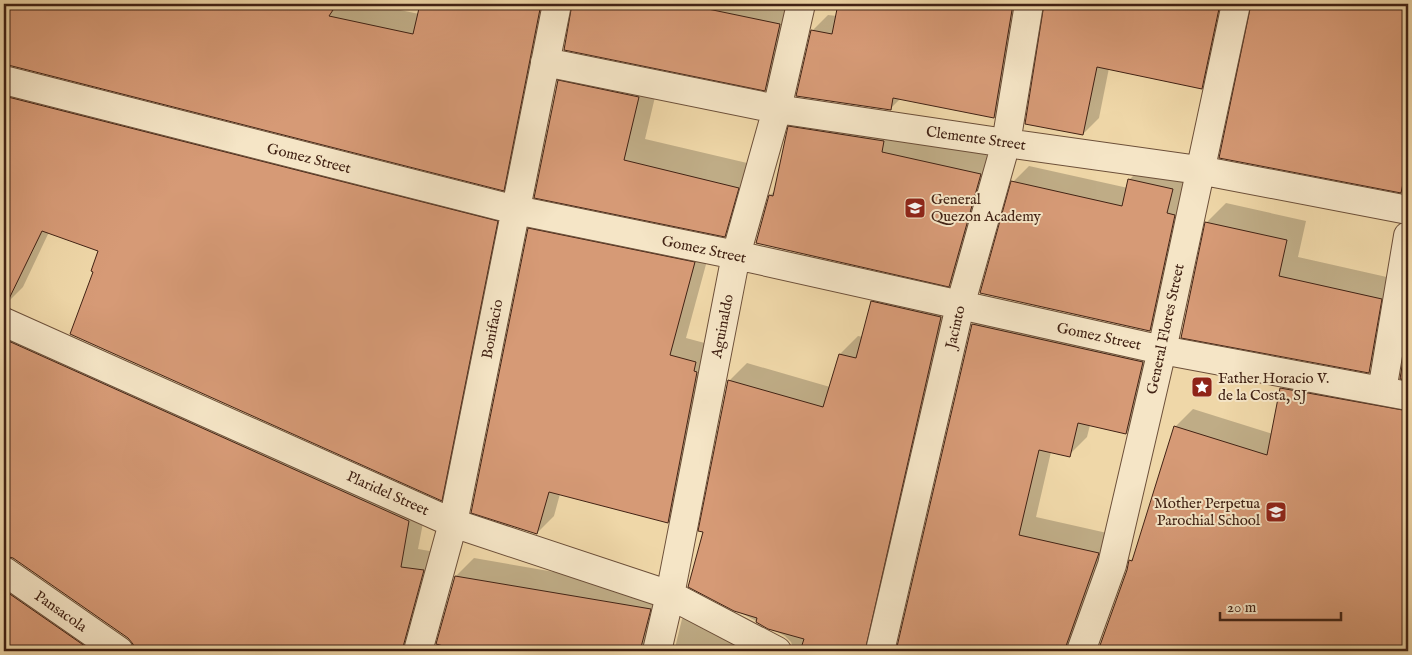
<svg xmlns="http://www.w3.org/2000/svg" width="1412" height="655" viewBox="0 0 1412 655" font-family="'IM FELL English',serif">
	<rect width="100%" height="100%" fill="#efd7a8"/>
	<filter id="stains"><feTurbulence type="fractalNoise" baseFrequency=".004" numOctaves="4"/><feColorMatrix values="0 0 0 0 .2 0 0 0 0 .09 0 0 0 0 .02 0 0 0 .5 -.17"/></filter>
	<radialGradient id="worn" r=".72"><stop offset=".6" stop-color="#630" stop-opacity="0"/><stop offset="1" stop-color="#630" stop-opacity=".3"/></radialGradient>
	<!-- shadow -->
	<path fill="#0003" fill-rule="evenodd" d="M 4,4 L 372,4 L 419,14 L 421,4 L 555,4 L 521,171 L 503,189 L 7,63 L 7,66 L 11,74 L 515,204 L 459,481 L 441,499 L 95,272 L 99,250 L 49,232 L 23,287 L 6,304 L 9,313 L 427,502 L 418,549 L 441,553 L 432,648 L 436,648 L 456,576 L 474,558 L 659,590 L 672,649 L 675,648 L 682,619 L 700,601 L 788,647 L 793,648 L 791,642 L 785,636 L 689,586 L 704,531 L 729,381 L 747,363 L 830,387 L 840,354 L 858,336 L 863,337 L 872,302 L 890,284 L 959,299 L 895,649 L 898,648 L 973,324 L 991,306 L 1161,344 L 1144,415 L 1126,433 L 1090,425 L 1087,437 L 1069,455 L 1051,452 L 1036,517 L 1116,535 L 1095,648 L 1100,649 L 1130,561 L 1134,557 L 1175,427 L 1193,409 L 1273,434 L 1281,389 L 1300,371 L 1408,404 L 1408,651 L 4,651 ZM 7,554 L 14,557 L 129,637 L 134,644 L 135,649 L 128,646 L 7,559 Z
		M 573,4 L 788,4 L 783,71 L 765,89 L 574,7 Z
		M 839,4 L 1026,4 L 1010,101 L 994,117 L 901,98 L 890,109 L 812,31 L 828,15 L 837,16 Z
		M 1045,4 L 1232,4 L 1218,71 L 1202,87 L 1109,68 L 1099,118 L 1083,134 Z
		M 1252,4 L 1408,4 L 1408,193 L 1221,157 L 1253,7 Z
		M 580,59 L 660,76 L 645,139 L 760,166 L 746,214 L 724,235 L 536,197 L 559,81 Z
		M 815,102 L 1005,149 L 974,260 L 949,285 L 770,195 L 775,191 L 789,127 Z
		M 1145,164 L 1188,173 L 1166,314 L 1150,330 L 1013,182 L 1029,166 L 1128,188 L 1129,180 Z
		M 1226,203 L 1306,221 L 1298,257 L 1400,280 L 1389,349 L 1369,369 L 1182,337 L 1207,222 Z
		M 546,212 L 711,246 L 686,338 L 712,345 L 685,505 L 668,522 L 560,494 L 554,516 L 537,533 L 529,229 Z"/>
	<!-- building -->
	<path fill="#d69a76" stroke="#412214" d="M 4,4 L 303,4 L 333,10 L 329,16 L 413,34 L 420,4 L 541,4 L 504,191 L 8,65 L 4,65 Z
		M 572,4 L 684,4 L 780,24 L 765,91 L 564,50 Z
		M 838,4 L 1013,4 L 994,118 L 893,98 L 891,110 L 796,96 L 811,30 L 832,34 Z
		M 1044,4 L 1220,4 L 1202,89 L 1097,67 L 1083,135 L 1025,124 Z
		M 1251,4 L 1408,4 L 1408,160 L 1401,193 L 1219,158 Z
		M 558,80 L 639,97 L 624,160 L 739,188 L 725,237 L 534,198 Z
		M 4,96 L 498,221 L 442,501 L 70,334 L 93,272 L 91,271 L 98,251 L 42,231 L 5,307 L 4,307 Z
		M 788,126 L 884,141 L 882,152 L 981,174 L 949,287 L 756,243 L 769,195 L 773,196 Z
		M 1128,179 L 1173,189 L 1167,213 L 1175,215 L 1150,331 L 980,293 L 1011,181 L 1122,206 Z
		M 1205,222 L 1287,240 L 1279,276 L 1382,299 L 1369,373 L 1181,338 Z
		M 528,228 L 695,262 L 670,355 L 696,362 L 694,371 L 697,372 L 668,523 L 549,492 L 537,534 L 471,513 Z
		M 871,301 L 941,317 L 865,651 L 800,651 L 804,639 L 768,629 L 756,622 L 757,618 L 734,611 L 688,587 L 703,532 L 698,531 L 728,380 L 823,407 L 839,354 L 856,358 Z
		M 972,324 L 1143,362 L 1126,434 L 1078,423 L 1070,457 L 1039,450 L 1019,535 L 1099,553 L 1066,646 L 1066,651 L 896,651 Z
		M 1408,329 L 1408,380 L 1400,379 Z
		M 4,339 L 409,521 L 401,567 L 424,570 L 403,647 L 403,651 L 134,651 L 133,644 L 128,638 L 13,558 L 4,556 Z
		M 1280,388 L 1408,411 L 1408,651 L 1098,651 L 1127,570 L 1129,560 L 1132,561 L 1174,426 L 1267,455 Z
		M 455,576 L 651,609 L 640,651 L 462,651 L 436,644 Z
		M 4,590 L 92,651 L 4,651 Z"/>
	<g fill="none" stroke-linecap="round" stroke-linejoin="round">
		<!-- minor casing -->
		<g stroke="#6c4f39" stroke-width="30">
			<path id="minor" d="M 545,62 L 777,109 L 1006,143 L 1199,170 L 1408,210
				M 4,80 L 516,210 L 736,255 L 1162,350 L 1408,396
				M 4,322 L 453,523 L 670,595 L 777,651
				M 1382,391 L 1408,236
				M 4,571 L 119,651
				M 418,651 L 453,523 L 557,4
				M 657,651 L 670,595 L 736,255 L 777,109 L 801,4
				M 880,651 L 960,306 L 1006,143 L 1029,4
				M 1081,651 L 1112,565 L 1162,350 L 1236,4"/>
		</g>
		<!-- minor -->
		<use href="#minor" stroke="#f5e5c6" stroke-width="28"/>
	</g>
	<!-- icons -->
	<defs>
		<g id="school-square" transform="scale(1.125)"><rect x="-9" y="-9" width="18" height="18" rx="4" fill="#8f2418" stroke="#f5e5c6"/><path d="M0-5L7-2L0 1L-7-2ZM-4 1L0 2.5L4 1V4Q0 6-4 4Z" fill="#fff"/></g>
		<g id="sight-square" transform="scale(1.125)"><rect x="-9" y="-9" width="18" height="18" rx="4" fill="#8f2418" stroke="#f5e5c6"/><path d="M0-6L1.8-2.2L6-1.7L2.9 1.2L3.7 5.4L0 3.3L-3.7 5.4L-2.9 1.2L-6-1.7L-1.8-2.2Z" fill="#fff"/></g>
	</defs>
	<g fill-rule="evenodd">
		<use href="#school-square" x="915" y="208"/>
		<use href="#sight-square" x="1202" y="387"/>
		<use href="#school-square" x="1276" y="512"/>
	</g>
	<g text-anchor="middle" stroke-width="4" stroke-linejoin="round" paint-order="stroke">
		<!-- street labels -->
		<g font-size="15" fill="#412214" stroke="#f5e5c6">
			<text transform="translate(976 138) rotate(8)" y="5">Clemente Street</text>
			<text transform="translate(309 158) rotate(14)" y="5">Gomez Street</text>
			<text transform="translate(704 249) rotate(12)" y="5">Gomez Street</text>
			<text transform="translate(722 326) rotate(-79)" y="5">Aguinaldo</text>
			<text transform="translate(955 327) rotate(-77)" y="5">Jacinto</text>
			<text transform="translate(492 329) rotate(-79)" y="5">Bonifacio</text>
			<text transform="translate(1165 329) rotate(-78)" y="5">General Flores Street</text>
			<text transform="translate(1099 336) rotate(12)" y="5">Gomez Street</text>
			<text transform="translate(388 493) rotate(24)" y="5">Plaridel Street</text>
			<text transform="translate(61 611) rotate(35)" y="5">Pansacola</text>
		</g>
		<!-- poi labels -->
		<g font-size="15" fill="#412214" stroke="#f5e5c6" text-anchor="start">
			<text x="931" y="204">General<tspan x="931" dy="17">Quezon Academy</tspan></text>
			<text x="1218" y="383">Father Horacio V.<tspan x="1218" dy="17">de la Costa, SJ</tspan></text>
			<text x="1260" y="508" text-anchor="end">Mother Perpetua<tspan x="1260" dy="17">Parochial School</tspan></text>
		</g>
	</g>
	<!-- margin -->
	<rect width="1412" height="655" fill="none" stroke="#efd7a8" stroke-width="20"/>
	<rect x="5" y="5" width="1402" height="645" fill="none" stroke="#412214" stroke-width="2.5"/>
	<rect x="10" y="10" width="1392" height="635" fill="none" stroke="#412214"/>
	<!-- scale -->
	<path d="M1220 612v8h121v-8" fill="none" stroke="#412214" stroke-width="2.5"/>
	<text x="1227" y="612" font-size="15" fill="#412214" stroke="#f5e5c6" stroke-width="4" paint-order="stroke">20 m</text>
	<rect width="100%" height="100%" filter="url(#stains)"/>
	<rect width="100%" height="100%" fill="url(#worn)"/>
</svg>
